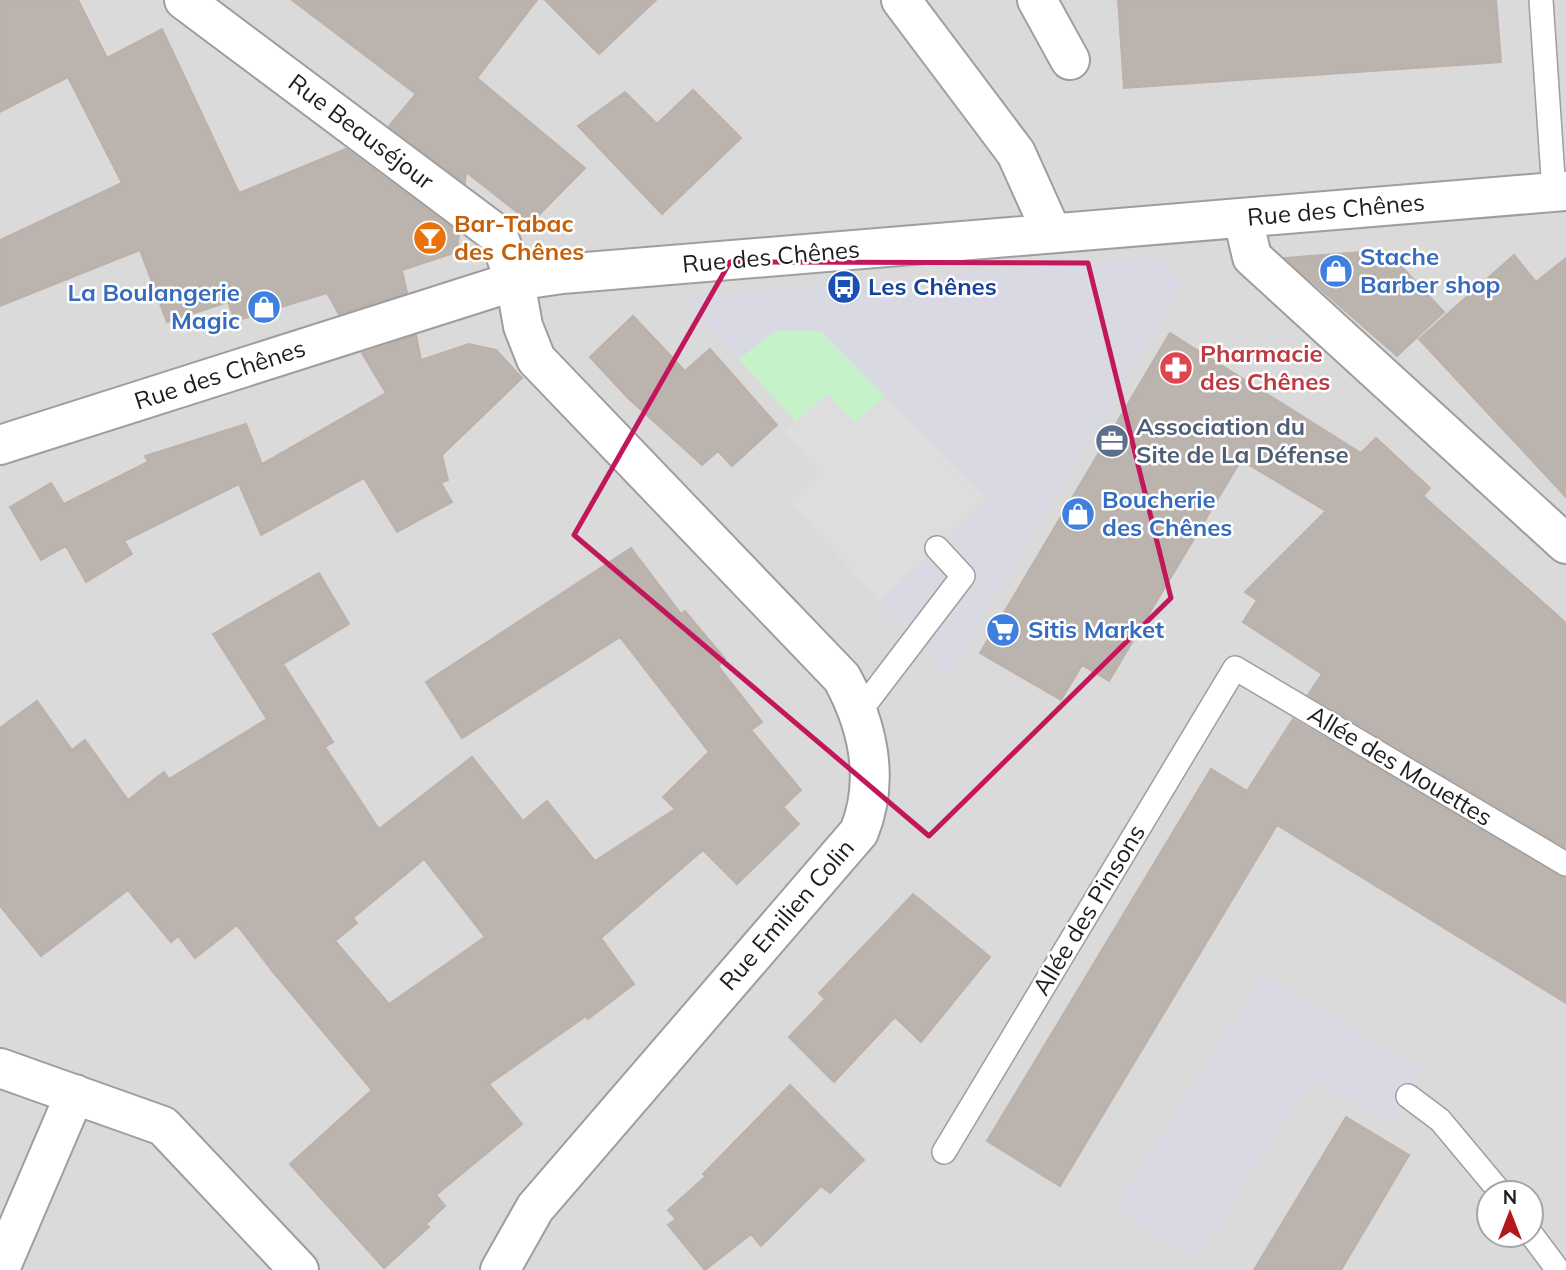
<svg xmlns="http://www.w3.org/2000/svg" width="1566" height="1270" viewBox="0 0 1566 1270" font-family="Mulish,sans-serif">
	<rect width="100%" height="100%" fill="#edeae5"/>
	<!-- residential -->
	<path fill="#dbdada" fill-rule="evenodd" d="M 0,0 L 1566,0 L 1566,1270 L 0,1270 ZM 1489,1193 L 1531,1193 L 1531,1235 L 1489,1235 Z"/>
	<!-- park -->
	<path fill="#c6f2c9" d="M 774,331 L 821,331 L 885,396 L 855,423 L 796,422 L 739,359 Z"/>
	<!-- parking -->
	<path fill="#ddd" d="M 827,394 L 855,423 L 885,396 L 987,500 L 879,602 L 790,502 L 820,473 L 784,432 Z"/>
	<!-- plaza -->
	<path fill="#d9d9e3" d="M 1157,256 L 1184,285 L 945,680 L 934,655 L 879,602 L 987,499 L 821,331 L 774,331 L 739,359 L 681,298 Z
		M 1264,974 L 1419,1069 L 1396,1126 L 1320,1082 L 1301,1095 L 1195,1261 L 1114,1208 Z"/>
	<!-- building -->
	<path fill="#bab3ae" stroke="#bdb1a9" stroke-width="2" fill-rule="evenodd" d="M 0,0 L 78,0 L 107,58 L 162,29 L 239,193 L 346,149 L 459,233 L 457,252 L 402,270 L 407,293 L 339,314 L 327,293 L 235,321 L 228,302 L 167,322 L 140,250 L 0,306 L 0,240 L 122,183 L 68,77 L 0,112 Z
		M 292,0 L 537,0 L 477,78 L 585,168 L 531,223 L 466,172 L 465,183 L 389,126 L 416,94 Z
		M 545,0 L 656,0 L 599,54 Z
		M 1118,0 L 1496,0 L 1501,62 L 1124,88 Z
		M 693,90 L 741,138 L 662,214 L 578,126 L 625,92 L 657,124 Z
		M 1373,251 L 1374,266 L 1400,265 L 1444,312 L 1397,356 L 1285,258 Z
		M 1514,255 L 1536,282 L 1566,258 L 1566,497 L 1419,339 Z
		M 633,316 L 685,371 L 710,349 L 777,425 L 732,466 L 718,451 L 702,465 L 628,398 L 590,357 Z
		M 1170,333 L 1361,453 L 1376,438 L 1430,488 L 1423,496 L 1566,623 L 1566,848 L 1308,695 L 1322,674 L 1243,622 L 1257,600 L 1245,592 L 1326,511 L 1241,460 L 1109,681 L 1082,665 L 1061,700 L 980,653 Z
		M 416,335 L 421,360 L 469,344 L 496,350 L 522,378 L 442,455 L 448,480 L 441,483 L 452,502 L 397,532 L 364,478 L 261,535 L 239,484 L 124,541 L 132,554 L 86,582 L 66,546 L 41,560 L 10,507 L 51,483 L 64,504 L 148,462 L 145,456 L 246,424 L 262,464 L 386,393 L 362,353 Z
		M 631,548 L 681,614 L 685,611 L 725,659 L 718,666 L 762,722 L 751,730 L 801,790 L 783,807 L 799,824 L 737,884 L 703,850 L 601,938 L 634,984 L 588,1019 L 586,1016 L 489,1084 L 522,1124 L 436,1195 L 445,1206 L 426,1224 L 429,1227 L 384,1268 L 290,1164 L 372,1090 L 274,973 L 237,925 L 195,958 L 178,936 L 171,942 L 128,890 L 41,956 L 0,906 L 0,728 L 37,701 L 72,750 L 85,740 L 128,800 L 164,772 L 169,779 L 267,719 L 213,634 L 319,573 L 349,624 L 283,664 L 333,742 L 325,747 L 379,829 L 472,757 L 523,821 L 547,801 L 595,861 L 675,809 L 663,797 L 709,752 L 620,637 L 462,738 L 426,682 ZM 424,859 L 485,937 L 389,1004 L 335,941 L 357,923 L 353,918 Z
		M 1293,719 L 1566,878 L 1566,1003 L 1277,825 L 1060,1186 L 987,1141 L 1211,769 L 1247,791 Z
		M 913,894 L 990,957 L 921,1042 L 895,1017 L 834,1082 L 789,1037 L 825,999 L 819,993 Z
		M 790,1085 L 864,1160 L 830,1193 L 821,1186 L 761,1246 L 751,1234 L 705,1270 L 668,1225 L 676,1219 L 668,1210 L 706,1176 L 703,1174 Z
		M 1346,1117 L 1409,1155 L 1341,1270 L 1254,1270 Z"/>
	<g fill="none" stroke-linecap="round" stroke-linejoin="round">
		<!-- lane casing -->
		<g stroke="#9e9e9e" stroke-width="26">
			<path id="lane" d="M 1541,0 L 1554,192
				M 860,711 L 963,576 L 937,548
				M 1408,1096 L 1440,1120 L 1501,1193
				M 944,1152 L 1235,668 L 1566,864
				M 1531,1234 L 1558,1270"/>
		</g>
		<!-- street casing -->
		<g stroke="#9e9e9e" stroke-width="42">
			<path id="street" d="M 184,0 L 498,235 L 515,281 L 523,326 L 536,359 L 842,678 C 868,726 880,780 859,832 L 535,1208 L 500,1270
				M 901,0 L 1016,153 L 1052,233
				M 1037,0 L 1070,60
				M 1243,218 L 1252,257 L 1566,544
				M 0,445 L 515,281 L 562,274 L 1566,191
				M 0,1068 L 163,1126 L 299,1270
				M 0,1269 L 75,1094"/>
		</g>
		<!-- lane -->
		<use href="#lane" stroke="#fff" stroke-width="23"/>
		<!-- street -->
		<use href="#street" stroke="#fff" stroke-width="38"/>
	</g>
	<!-- marked area -->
	<path fill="none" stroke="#c2185b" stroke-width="5" stroke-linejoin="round" d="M 730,262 L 1088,263 L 1171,598 L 929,836 L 574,535 Z"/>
	<!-- icons -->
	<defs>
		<g id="bar-disc" transform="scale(1.75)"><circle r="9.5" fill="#e8710a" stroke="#fff"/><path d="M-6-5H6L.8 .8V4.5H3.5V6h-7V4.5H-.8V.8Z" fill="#fff"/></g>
		<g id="shop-disc" transform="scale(1.75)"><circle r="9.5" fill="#3f7fe0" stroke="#fff"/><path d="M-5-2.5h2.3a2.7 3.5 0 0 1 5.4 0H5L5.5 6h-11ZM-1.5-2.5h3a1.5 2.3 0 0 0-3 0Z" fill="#fff"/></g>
		<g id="bus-disc" transform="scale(1.75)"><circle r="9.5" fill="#1a4fb4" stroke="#fff"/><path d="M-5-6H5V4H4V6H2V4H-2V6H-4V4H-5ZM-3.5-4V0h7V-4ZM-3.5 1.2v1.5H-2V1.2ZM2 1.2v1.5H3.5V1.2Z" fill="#fff"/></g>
		<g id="pharmacy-disc" transform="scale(1.75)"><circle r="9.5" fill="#e0444e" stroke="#fff"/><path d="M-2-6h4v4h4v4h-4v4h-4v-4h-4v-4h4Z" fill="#fff"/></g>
		<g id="office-disc" transform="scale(1.75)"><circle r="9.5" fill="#5c6f8a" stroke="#fff"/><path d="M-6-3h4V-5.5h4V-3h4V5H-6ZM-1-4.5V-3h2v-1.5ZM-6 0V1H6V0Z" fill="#fff"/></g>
		<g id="supermarket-disc" transform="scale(1.75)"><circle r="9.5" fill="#3f7fe0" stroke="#fff"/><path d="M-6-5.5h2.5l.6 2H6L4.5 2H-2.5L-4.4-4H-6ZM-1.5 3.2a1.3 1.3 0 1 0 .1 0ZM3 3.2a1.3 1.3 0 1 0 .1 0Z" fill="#fff"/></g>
	</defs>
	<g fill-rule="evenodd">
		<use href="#bar-disc" x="430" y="238"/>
		<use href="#shop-disc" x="1336" y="271"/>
		<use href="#bus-disc" x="844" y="287"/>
		<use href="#shop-disc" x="264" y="307"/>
		<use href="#pharmacy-disc" x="1176" y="368"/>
		<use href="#office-disc" x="1112" y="441"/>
		<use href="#shop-disc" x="1078" y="514"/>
		<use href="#supermarket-disc" x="1003" y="630"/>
	</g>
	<g text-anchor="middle" stroke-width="5" stroke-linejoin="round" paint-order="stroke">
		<!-- street labels -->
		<g font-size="24" fill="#1d1d1d" stroke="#fff">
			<text transform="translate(361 132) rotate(37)" y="8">Rue Beauséjour</text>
			<text transform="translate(1336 210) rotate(-5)" y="8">Rue des Chênes</text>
			<text transform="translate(771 257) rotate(-5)" y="8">Rue des Chênes</text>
			<text transform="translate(220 375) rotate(-18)" y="8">Rue des Chênes</text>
			<text transform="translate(1400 766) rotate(31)" y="8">Allée des Mouettes</text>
			<text transform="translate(1089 910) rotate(-59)" y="8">Allée des Pinsons</text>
			<text transform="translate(787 915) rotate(-49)" y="8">Rue Emilien Colin</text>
		</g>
		<!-- food labels -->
		<g font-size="24" font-weight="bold" fill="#c56008" stroke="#fff" text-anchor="start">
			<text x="454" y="232">Bar-Tabac<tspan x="454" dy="28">des Chênes</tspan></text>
		</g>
		<!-- shop labels -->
		<g font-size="24" font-weight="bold" fill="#366cbe" stroke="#fff" text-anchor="start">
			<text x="1360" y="265">Stache<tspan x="1360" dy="28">Barber shop</tspan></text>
			<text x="240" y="301" text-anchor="end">La Boulangerie<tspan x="240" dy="28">Magic</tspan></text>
			<text x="1102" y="508">Boucherie<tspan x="1102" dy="28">des Chênes</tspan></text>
			<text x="1028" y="638">Sitis Market</text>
		</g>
		<!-- transit labels -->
		<g font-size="24" font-weight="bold" fill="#164399" stroke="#fff" text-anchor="start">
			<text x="868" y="295">Les Chênes</text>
		</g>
		<!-- health labels -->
		<g font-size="24" font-weight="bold" fill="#be3a42" stroke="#fff" text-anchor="start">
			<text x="1200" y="362">Pharmacie<tspan x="1200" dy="28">des Chênes</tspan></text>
		</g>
		<!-- service labels -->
		<g font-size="24" font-weight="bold" fill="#4e5e75" stroke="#fff" text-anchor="start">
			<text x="1136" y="435">Association du<tspan x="1136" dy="28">Site de La Défense</tspan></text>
		</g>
	</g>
	<!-- north arrow -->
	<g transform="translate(1510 1214)"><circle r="33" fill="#ffffff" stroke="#a5a5a5" stroke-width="2"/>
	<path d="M0-5L12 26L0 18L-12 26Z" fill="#b3181b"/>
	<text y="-10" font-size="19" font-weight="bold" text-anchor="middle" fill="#1d1d1d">N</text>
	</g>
</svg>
